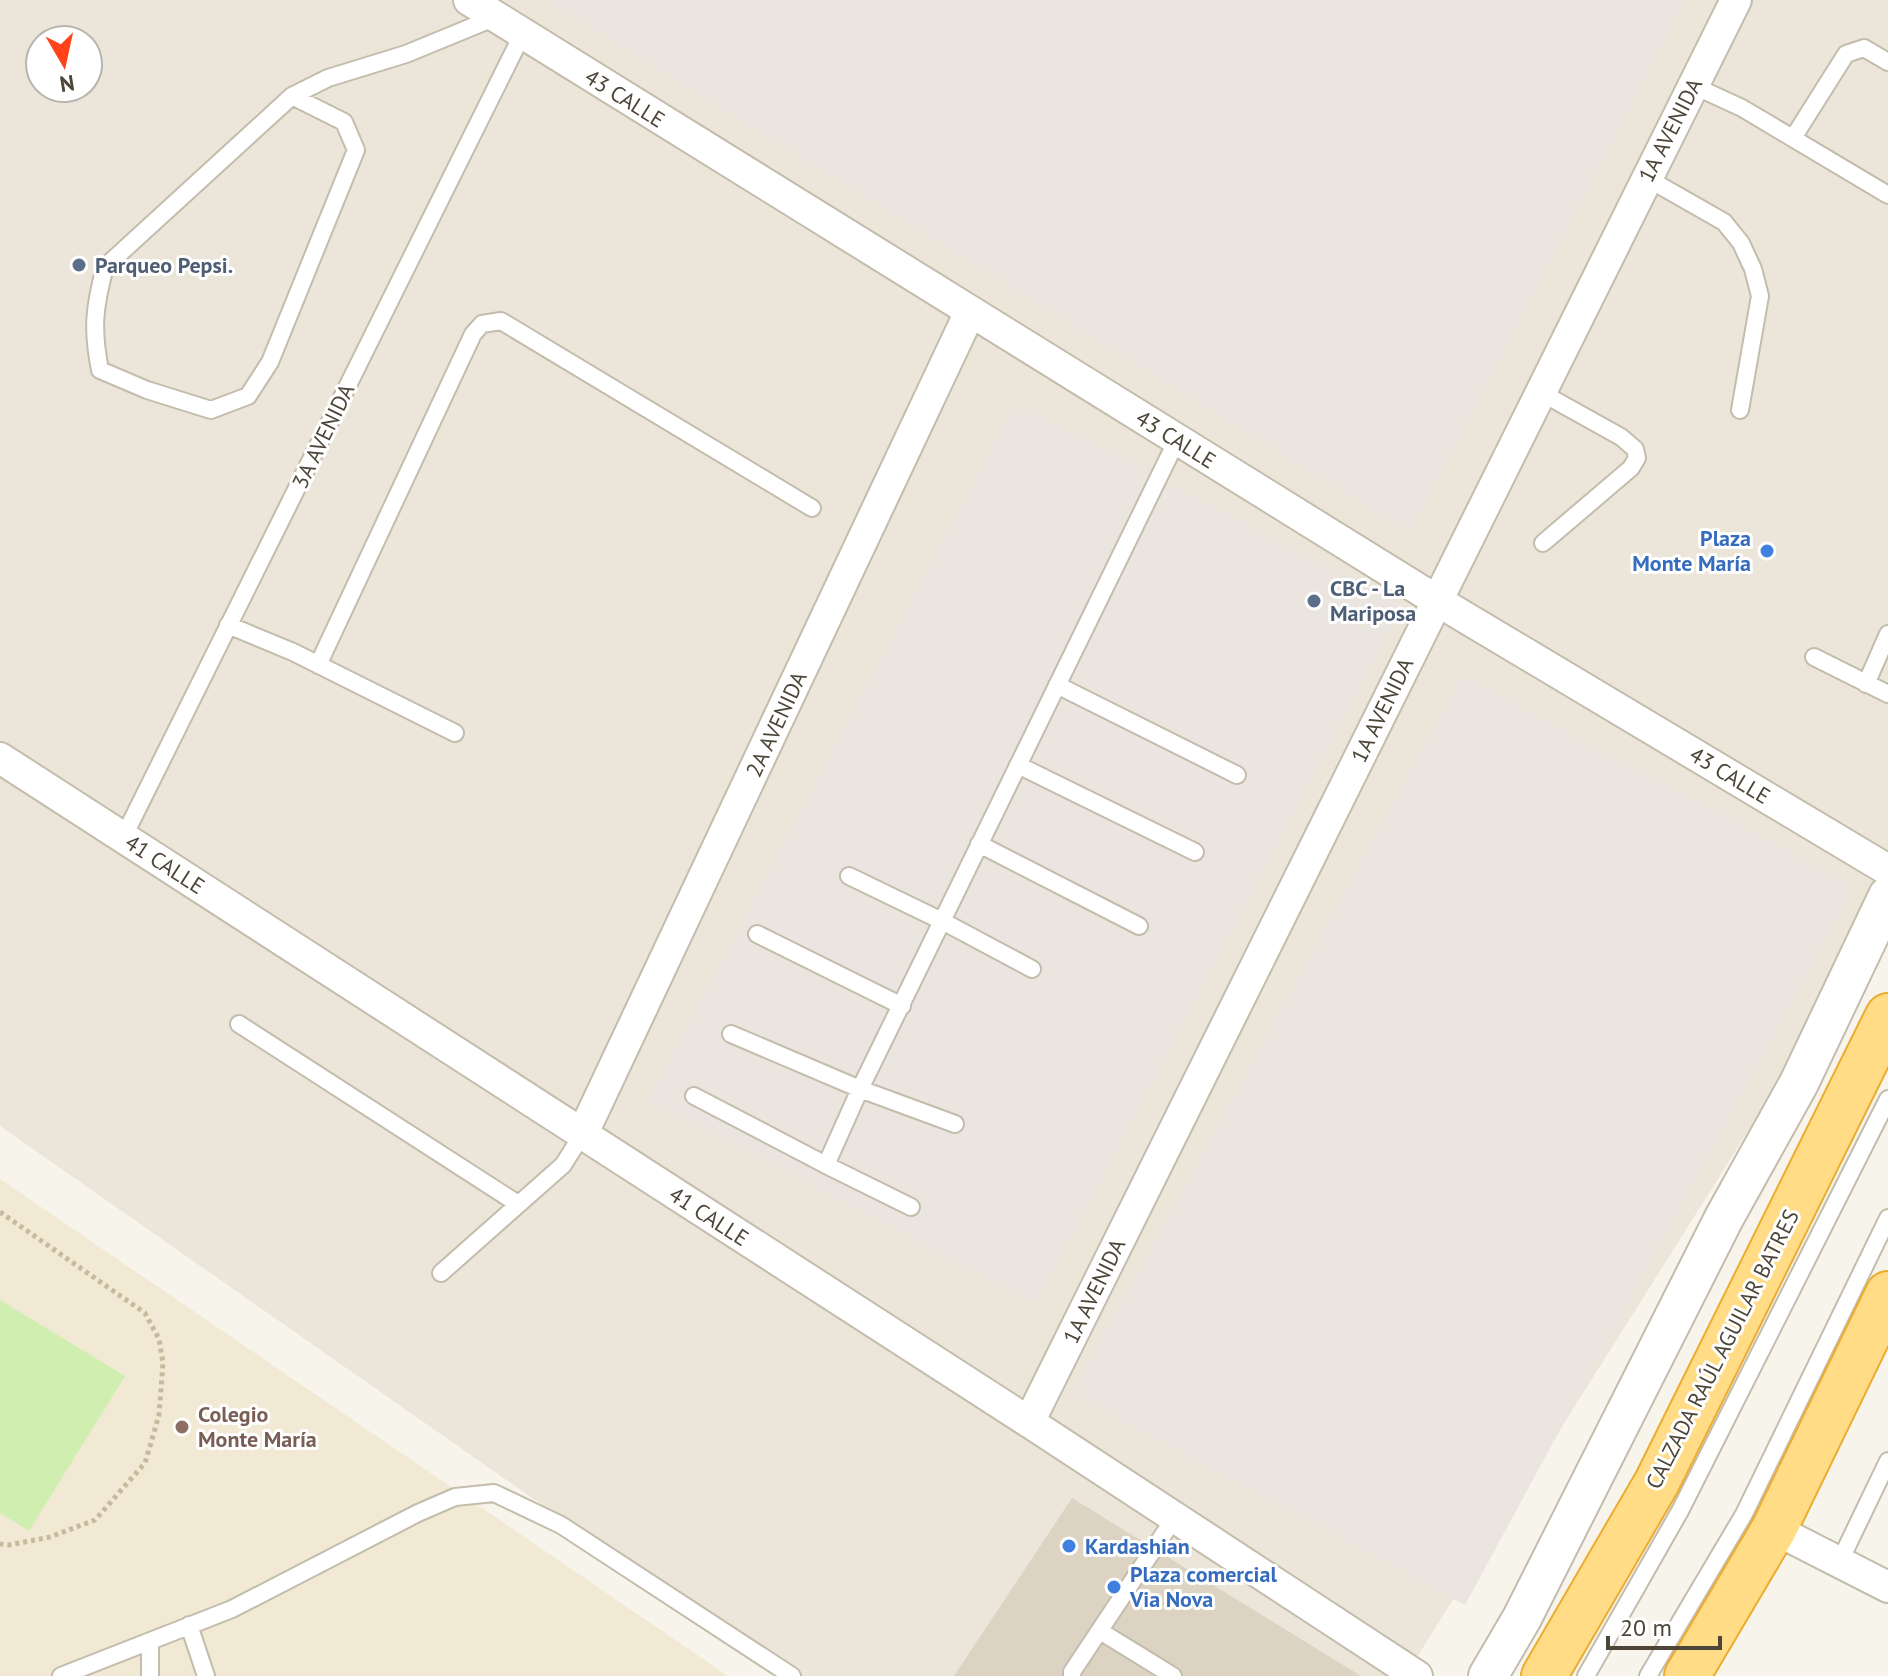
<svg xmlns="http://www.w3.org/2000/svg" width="1888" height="1676" viewBox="0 0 1888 1676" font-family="'PT Sans',sans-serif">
<rect width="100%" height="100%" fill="#f7f4eb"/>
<path fill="#ebe6d9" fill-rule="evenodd" d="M0,0H1888V879L1857,958L1405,1676H787L0,1126ZM40,40H88V88H40Z"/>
<path fill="#eae5df" d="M545,0H1686L1410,534Z
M1015,403L1404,605L1037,1303L647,1101Z
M1462,675L1855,886L1465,1605L1071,1394Z"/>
<path fill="#f1e9d4" d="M0,1179L728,1676H0Z"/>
<path fill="#d1eeb1" d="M0,1300L125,1376L29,1531L0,1513Z"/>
<path fill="#ddd3c2" d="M1072,1498L1361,1676H954Z"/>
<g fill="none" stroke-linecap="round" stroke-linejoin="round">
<g stroke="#c4bcac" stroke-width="20">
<path id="service" d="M1692,85L1742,108L1888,195
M292,96L344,122L356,150L270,362L248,396L211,410L147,390L100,370C92,329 94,308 105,267L292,96L328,78L406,54L496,17
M1793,138L1846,54L1864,48L1888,62
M1645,177L1724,222L1741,243L1753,269L1760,296L1740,410
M1542,393L1621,437L1635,449L1637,458L1631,468L1543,543
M228,625L293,652L455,733
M1814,657L1888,694
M318,665L473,334L482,324L501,321L812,508
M1866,684L1888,634
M1057,685L1237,775
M1018,765L1195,852
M124,836L522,35
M979,844L1139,926
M849,876L944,922L1032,969
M757,934L902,1006
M239,1024L518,1204
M731,1034L860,1089L955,1124
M694,1096L826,1165
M911,1207L826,1165L860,1089L1177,440
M441,1273L563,1165L582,1135
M1839,1563L1888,1461
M189,1625L206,1676
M1100,1631L1173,1676
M61,1676L232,1609L418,1513L455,1497L494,1493L561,1525L792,1676
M150,1676V1641
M1072,1676V1672L1175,1517
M1586,1676L1680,1511L1888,1099
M1648,1676L1744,1514L1888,1218"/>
</g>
<g stroke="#c4bcac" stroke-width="34">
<path id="minor" d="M469,0L1436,600L1888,870
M0,758L1029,1422L1417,1676
M582,1135L970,312
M1029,1422L1736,0
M1774,1529L1888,1587"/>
</g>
<g stroke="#c4bcac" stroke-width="42">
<path id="tertiary" d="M1488,1676L1522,1618L1724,1218L1799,1083L1888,896"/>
</g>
<g stroke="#ecac30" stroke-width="48">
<path id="trunk" d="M1544,1676L1657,1482L1888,1016
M1687,1676L1774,1529L1888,1294"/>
</g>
<path stroke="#c7b99c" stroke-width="5" stroke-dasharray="4 4" stroke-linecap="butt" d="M0,1212L145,1313L159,1339L163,1363L159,1415L145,1463L95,1520L50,1537L9,1545L0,1544"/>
<use href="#service" stroke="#fff" stroke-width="16"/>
<use href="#minor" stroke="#fff" stroke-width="30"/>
<use href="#tertiary" stroke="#fff" stroke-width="38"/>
<use href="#trunk" stroke="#ffdc85" stroke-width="44"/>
</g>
<g fill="#5c6f8a" stroke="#fff" stroke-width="3">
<circle cx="79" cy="265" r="8"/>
<circle cx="1314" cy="601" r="8"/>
</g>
<g fill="#3f7fe0" stroke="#fff" stroke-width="3">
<circle cx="1767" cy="551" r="8"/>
<circle cx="1069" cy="1546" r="8"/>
<circle cx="1114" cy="1587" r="8"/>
</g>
<circle fill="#8d6e63" stroke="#fff" stroke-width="3" cx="182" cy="1427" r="8"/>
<g text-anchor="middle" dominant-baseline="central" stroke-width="6" stroke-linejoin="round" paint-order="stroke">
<g font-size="22" fill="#4c4538" stroke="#fff">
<text transform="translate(625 98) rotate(32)">43 CALLE</text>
<text transform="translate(1670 130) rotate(-63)">1A AVENIDA</text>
<text transform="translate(323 436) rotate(-64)">3A AVENIDA</text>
<text transform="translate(1176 439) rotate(32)">43 CALLE</text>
<text transform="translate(1382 710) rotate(-64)">1A AVENIDA</text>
<text transform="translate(776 724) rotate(-65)">2A AVENIDA</text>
<text transform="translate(1730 775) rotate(31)">43 CALLE</text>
<text transform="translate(165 864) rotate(33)">41 CALLE</text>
<text transform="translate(709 1216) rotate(33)">41 CALLE</text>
<text transform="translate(1094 1291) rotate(-64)">1A AVENIDA</text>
<text transform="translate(1722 1349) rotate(-63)">CALZADA RAÚL AGUILAR BATRES</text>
</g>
<g font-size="22" font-weight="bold" fill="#4e5e75" stroke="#fff" text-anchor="start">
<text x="95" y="265">Parqueo Pepsi.</text>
<text x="1330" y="588">CBC - La<tspan x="1330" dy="25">Mariposa</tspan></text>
</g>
<g font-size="22" font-weight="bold" fill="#366cbe" stroke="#fff" text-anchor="start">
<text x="1751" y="538" text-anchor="end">Plaza<tspan x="1751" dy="25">Monte María</tspan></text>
<text x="1085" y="1546">Kardashian</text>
<text x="1130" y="1574">Plaza comercial<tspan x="1130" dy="25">Via Nova</tspan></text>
</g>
<g font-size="22" font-weight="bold" fill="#785e54" stroke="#fff" text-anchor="start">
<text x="198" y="1414">Colegio<tspan x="198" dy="25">Monte María</tspan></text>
</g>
</g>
<g transform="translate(64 64) rotate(171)"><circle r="38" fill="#ffffff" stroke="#b7b5af" stroke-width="2"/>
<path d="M0-6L14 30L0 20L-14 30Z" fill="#ff421a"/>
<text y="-12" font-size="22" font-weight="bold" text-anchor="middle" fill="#4c4538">N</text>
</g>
<path d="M1608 1636v12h112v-12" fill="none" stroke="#4c4538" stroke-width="4"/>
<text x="1620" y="1636" font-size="24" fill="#4c4538" stroke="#ffffff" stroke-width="6" paint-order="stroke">20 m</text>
</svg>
